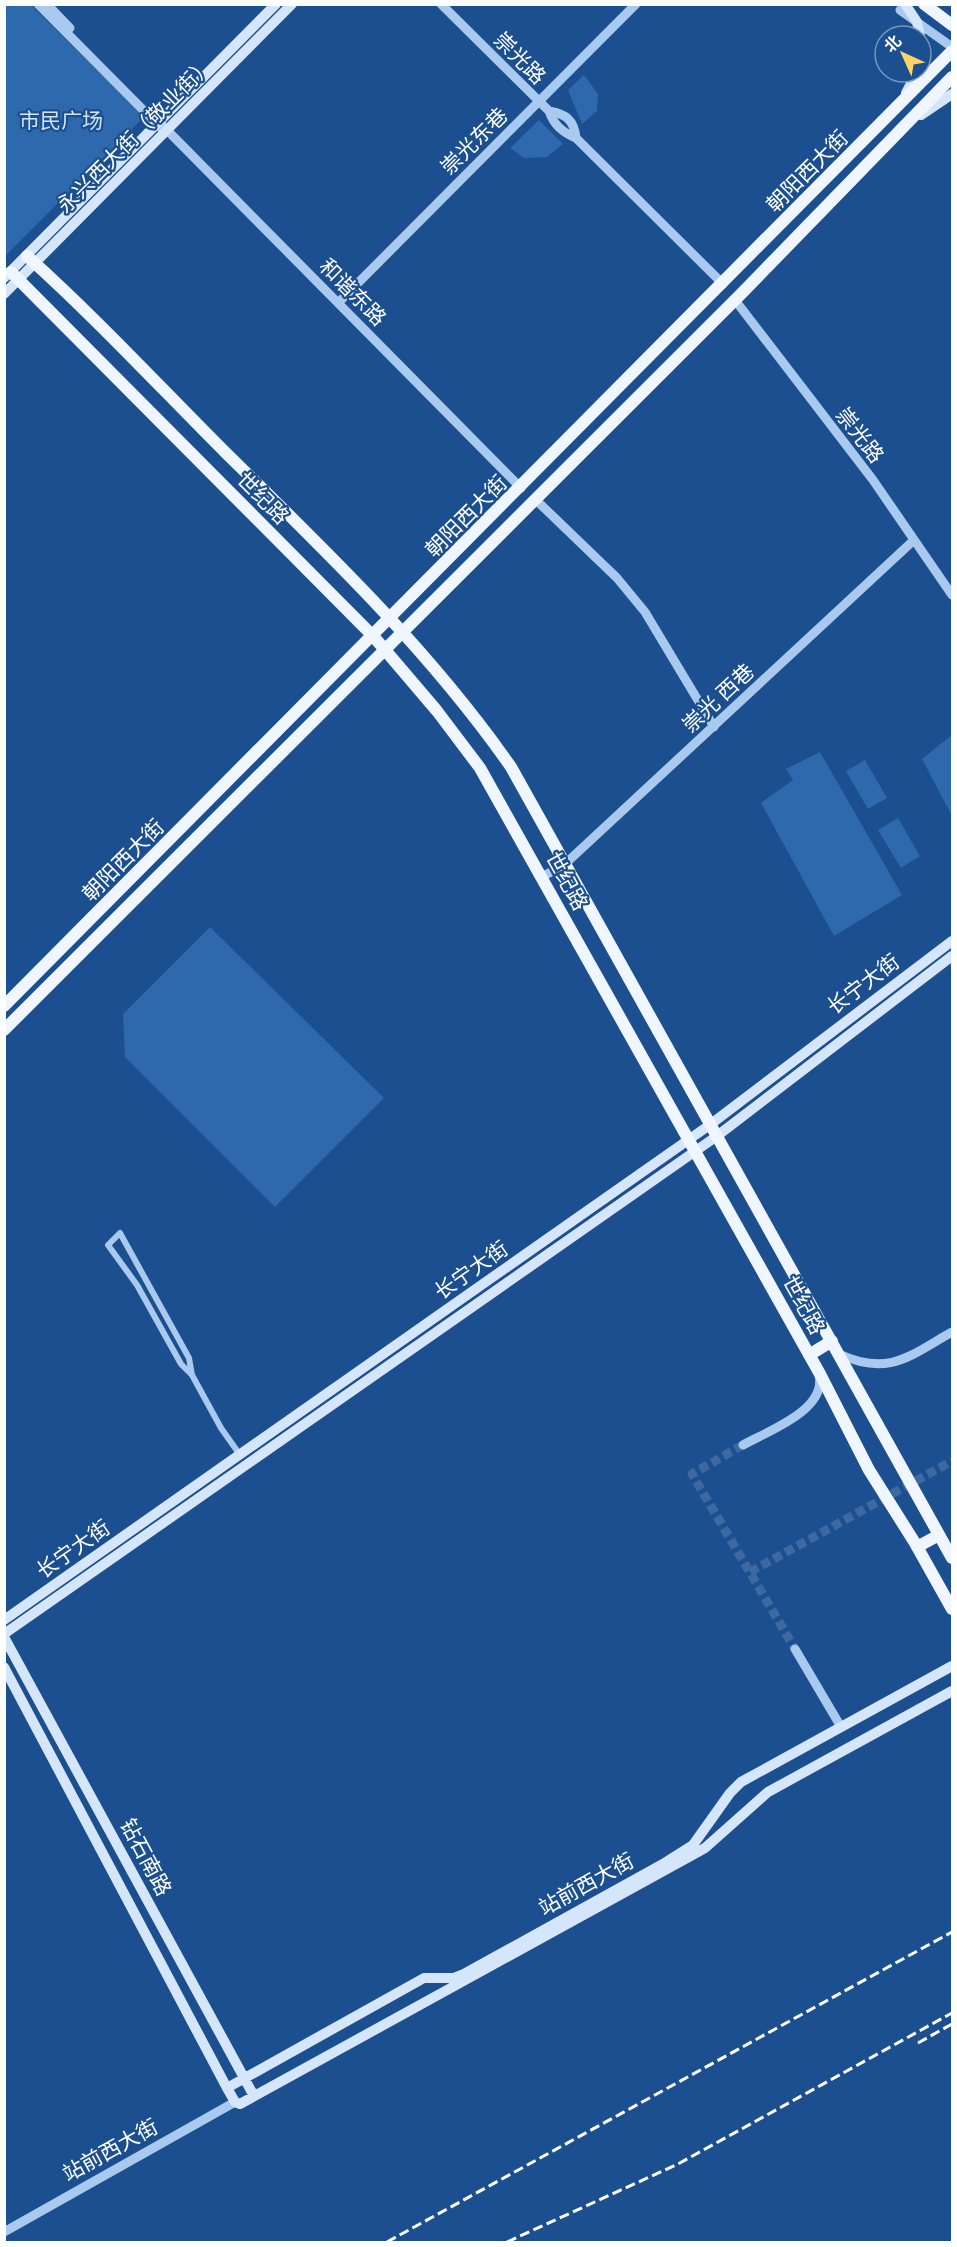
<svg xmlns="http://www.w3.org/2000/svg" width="957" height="2247" viewBox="0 0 957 2247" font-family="Cabin,'Noto Sans SC',sans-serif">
<rect width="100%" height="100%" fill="#1b4f8f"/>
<path fill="#2e69ad" d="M5,5H31L144,117L5,256Z
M584,75L598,94L597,111L582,124L568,90Z
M539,120L563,144L547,157L524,158L510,148Z
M952,735V816L922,759Z
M820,752L902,895L834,936L761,803L793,780L786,769Z
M865,760L887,798L868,809L846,771Z
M898,818L920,856L901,868L878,830Z
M210,927L384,1098L275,1207L125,1057L123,1014Z"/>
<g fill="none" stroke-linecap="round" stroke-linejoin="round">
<path stroke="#3d69a0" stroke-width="9" stroke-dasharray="9 4.5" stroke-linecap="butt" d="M743,1445L692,1474L795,1649
M750,1572L952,1461"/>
<path stroke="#a9c9ee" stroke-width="6" d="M192,1375L189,1358L120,1233L108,1245L137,1285L181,1364L192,1375L221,1428L240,1455"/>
<path stroke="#a9c9ee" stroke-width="9" d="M38,4L161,128
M47,4L70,28
M441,4L549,111C554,125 562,132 576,138L723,284
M900,10L952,47
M549,111C566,114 574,120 576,138
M162,125L521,488
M735,300L873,480L952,595
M338,303L636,4
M536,500L617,578L645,612L714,727
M542,877L565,864L914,540
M839,1354C889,1377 909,1356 952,1332
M743,1445C768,1431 827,1410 819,1375
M795,1649L841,1727
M4,2232L235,2102"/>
<path stroke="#d6e6fa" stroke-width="10" d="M905,4L917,22L920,36
M921,42V59
M906,93L917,72
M921,115L952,94
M4,278L276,4
M4,294L292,4
M4,1620L711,1124L952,941
M4,1634L717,1136L952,956
M4,1637L254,2096
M952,1666L741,1782L730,1793L693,1845L663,1864L464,1974L454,1978H424L227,2088L235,2102L240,2104L705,1848L768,1792L952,1691
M4,1667L227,2088"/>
<path stroke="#f0f6ff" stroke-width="12" d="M924,4L952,25
M27,256C96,318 161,388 227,454C328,553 430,651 511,767L952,1558
M11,272L374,637L437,711L480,768L820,1374L869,1470L915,1543L952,1609
M4,1006L952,51
M4,1030L741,294L952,77
M809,1355L832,1341
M917,1547L939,1535"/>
<path stroke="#fff" stroke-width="3" stroke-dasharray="10 4.5" stroke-linecap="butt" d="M918,2043L952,2024
M387,2242L952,1932
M507,2242L678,2164L952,2013"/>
</g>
<g text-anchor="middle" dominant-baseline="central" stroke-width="4.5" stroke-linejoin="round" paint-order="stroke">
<g font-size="21" fill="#fff" stroke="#1b4f8f">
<text transform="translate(520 58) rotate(45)">崇光路</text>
<text transform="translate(135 135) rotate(-45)">永兴西大街（敬业街）</text>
<text transform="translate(474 141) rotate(-45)">崇光东巷</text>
<text transform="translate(807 171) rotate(-45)">朝阳西大街</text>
<text transform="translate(353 292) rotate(45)">和谐东路</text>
<text transform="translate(860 435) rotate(52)">崇光路</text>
<text transform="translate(263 498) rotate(45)">世纪路</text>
<text transform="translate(466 516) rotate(-45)">朝阳西大街</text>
<text transform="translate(718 698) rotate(-43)">崇光 西巷</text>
<text transform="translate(123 860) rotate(-45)">朝阳西大街</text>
<text transform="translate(567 881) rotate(61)">世纪路</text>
<text transform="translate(863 984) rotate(-37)">长宁大街</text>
<text transform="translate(471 1270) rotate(-35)">长宁大街</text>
<text transform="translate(804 1305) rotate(61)">世纪路</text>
<text transform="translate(73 1549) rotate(-35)">长宁大街</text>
<text transform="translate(146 1857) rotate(62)">钻石南路</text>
<text transform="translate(586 1884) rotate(-29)">站前西大街</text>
<text transform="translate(110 2150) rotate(-29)">站前西大街</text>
</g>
<g font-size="21" fill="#cfe3fa" stroke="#1b4f8f">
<text x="61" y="120">市民广场</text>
</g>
</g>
<rect width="957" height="2247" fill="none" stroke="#ffffff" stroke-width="12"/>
<g transform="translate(903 54) rotate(315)"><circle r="28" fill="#1b4f8f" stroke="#7695bc" stroke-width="1.5"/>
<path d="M0-4.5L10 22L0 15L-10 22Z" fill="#ffd166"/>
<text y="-9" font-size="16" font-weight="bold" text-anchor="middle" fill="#ffffff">北</text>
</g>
</svg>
